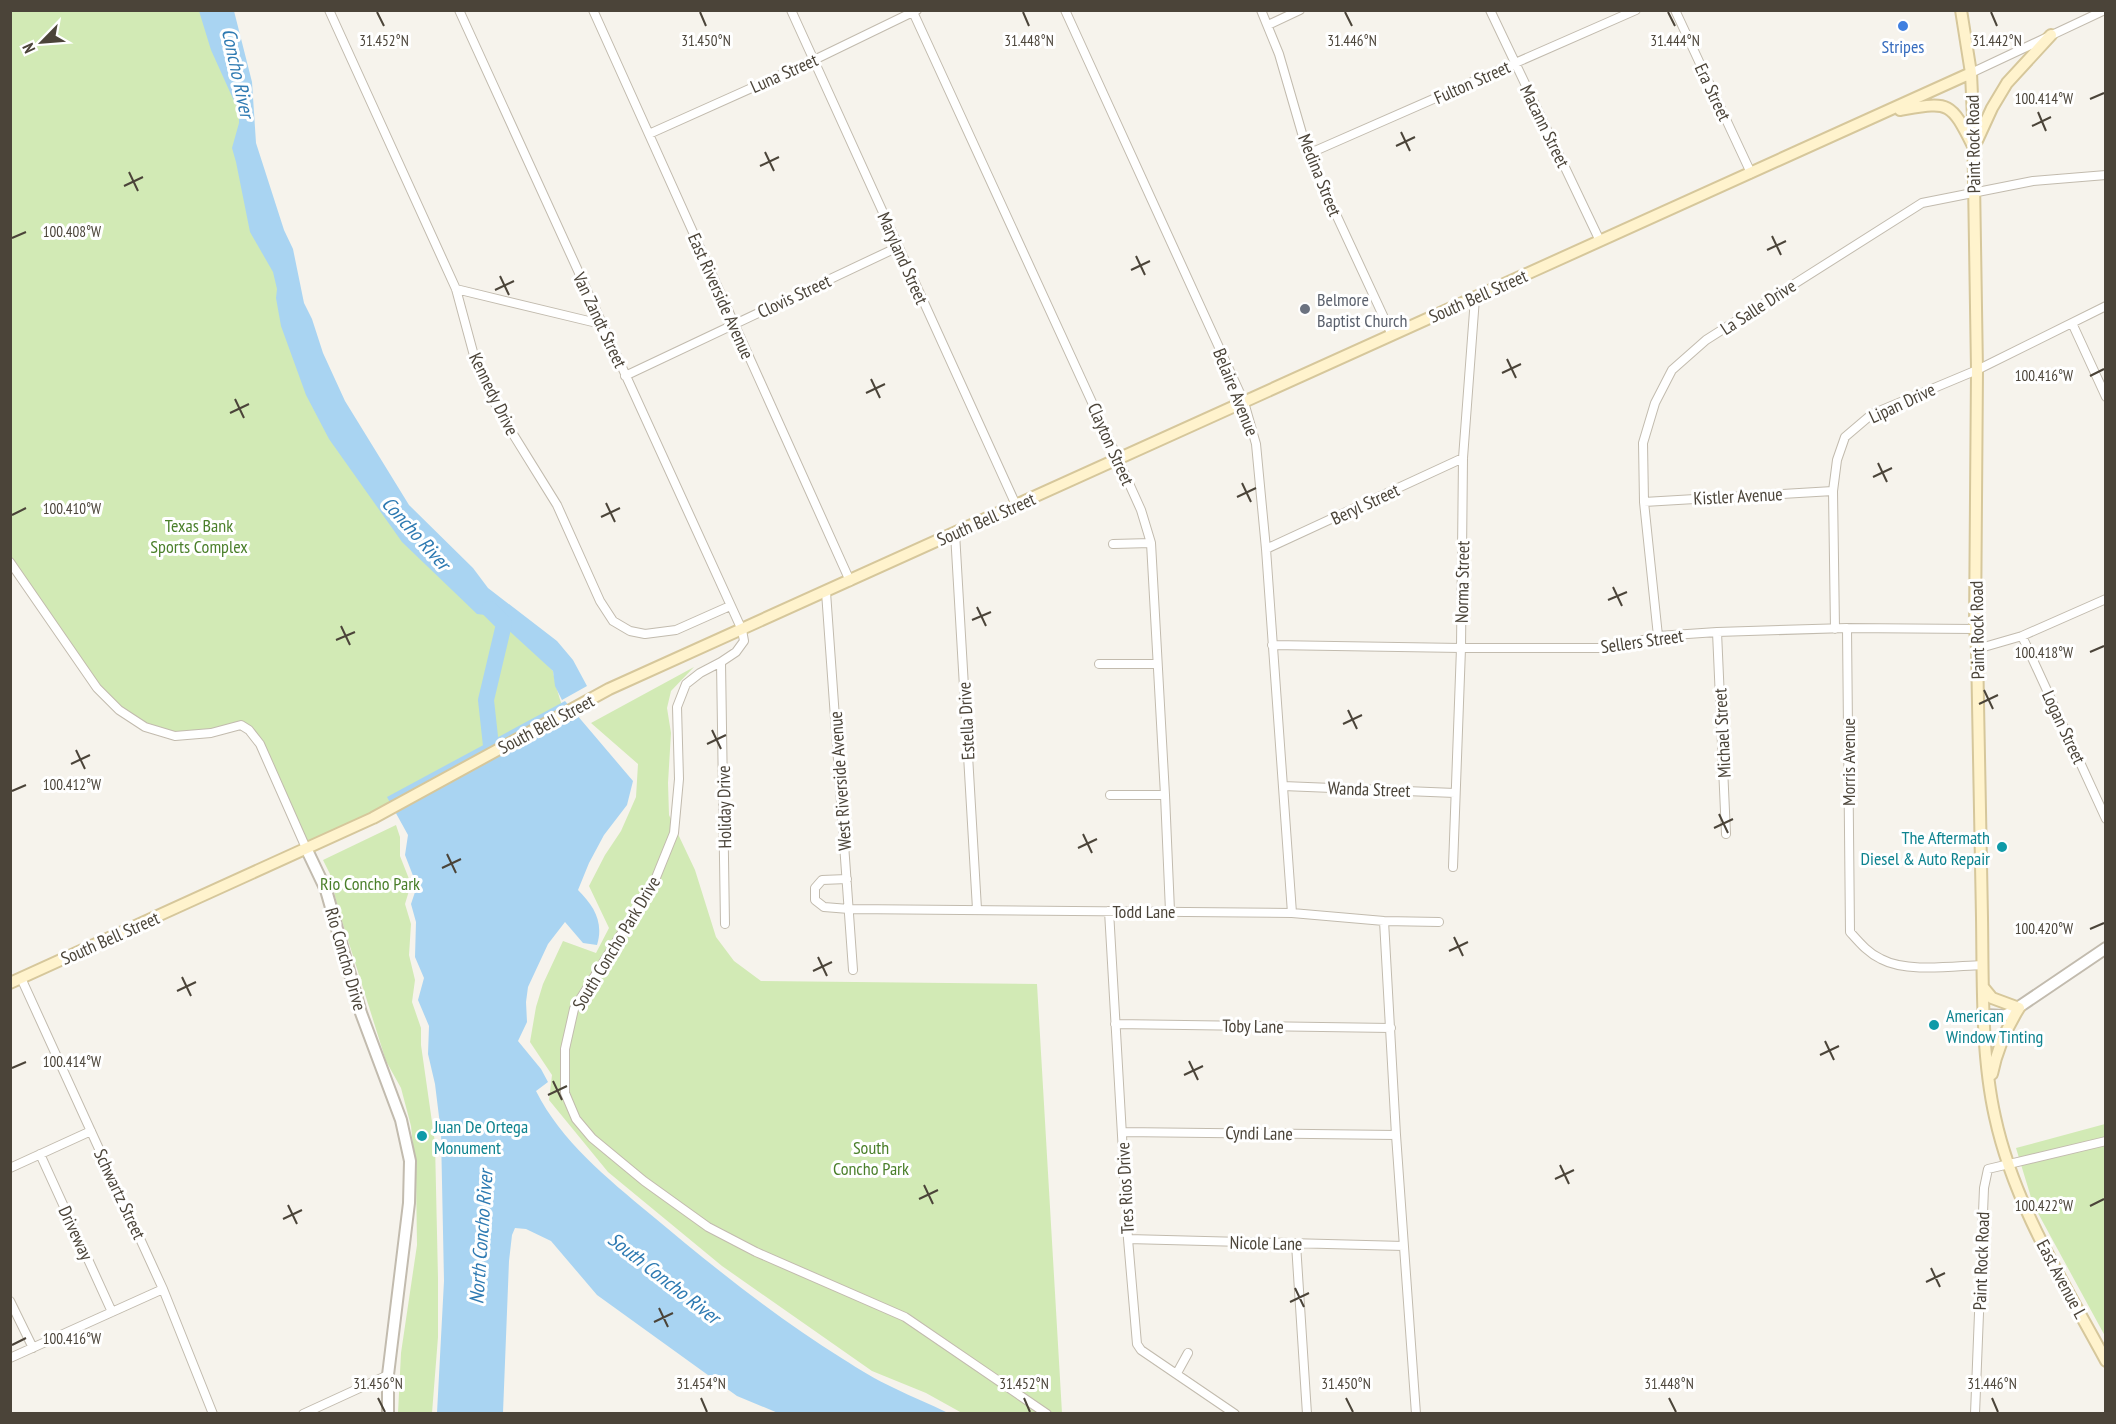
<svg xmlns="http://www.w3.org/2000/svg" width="2116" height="1424" viewBox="0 0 2116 1424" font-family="'PT Sans Narrow',sans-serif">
<rect width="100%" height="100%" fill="#f6f3ec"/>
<path fill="#d2eab5" d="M10,11H224L313,396L553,671C556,690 563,707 568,725L408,809L373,818L306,848L260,744L241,725L175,736L145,727L97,688L11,562Z
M694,667L671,691L667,708L671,733L668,783L669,815L695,870L716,937L734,961L761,981L1037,984L1062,1413H962L926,1393L872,1371L722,1266L608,1172L549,1100L552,1075L530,1042L536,1007L543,984L563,941L596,953L609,928L589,886L605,855L621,831L636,797L638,764L591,723Z
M396,825L400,837V856L411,884L405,904L411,924L409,955L415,980L412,1002L421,1028V1045L435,1143L438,1278V1337L432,1413H398L401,1353L417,1245L416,1177L411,1126L401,1088L386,1061L337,905L330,874L323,860Z
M2105,1124V1336L2033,1204L2016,1148Z"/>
<path fill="#a9d4f2" d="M199,11H234L252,82L256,143L284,230L293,249L304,303L312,319L323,353L345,401L409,505L473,568L488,588L557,641L573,660L587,686L562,700L555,686L553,671L493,616L477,614L402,542L329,439L306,395L281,326L276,298L277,289L273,272L250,232L236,162L232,148L239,123V112L211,50Z
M565,701L633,781L627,805L604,835L589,863L578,890C594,906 604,922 597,945L583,943L565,922L548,944L528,987L526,1002L527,1022L518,1041L541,1069L548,1082L536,1091C561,1141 607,1178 650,1214C711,1265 774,1316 843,1359C859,1369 876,1380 894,1388C912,1397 930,1404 948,1413H778L737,1396L597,1295L551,1241L526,1229L515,1228L512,1235L509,1261L503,1413H437L444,1281L441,1133L435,1084L428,1054L429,1026L418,1000L424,978L415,957L416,922L411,904L417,886L405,855L408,835L387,797Z"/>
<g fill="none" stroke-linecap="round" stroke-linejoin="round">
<path stroke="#a9d4f2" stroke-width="16" d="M489,609L504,624L486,700L493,764"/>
<g stroke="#c2bbae" stroke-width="10">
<path id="minor" d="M329,10L456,289L476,363L498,410L557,505L600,601L613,621L630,631L645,634L676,630L730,606
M459,10L742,630L744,641L736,652L721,662L725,924
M593,10L850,581
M791,10L1016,505
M1065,10L1244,402L1256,444L1266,549L1292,913
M1261,10L1279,54L1308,154L1392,335
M1490,10L1600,241
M1675,10L1751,173
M913,12L1118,459L1141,510L1151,543L1165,795L1170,911
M1268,25L1300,10
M1971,73L2105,10
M649,134L814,60L917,10
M1308,154L1636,10
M456,289L601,324
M2072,323L2106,397
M625,376L898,247
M1644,502L1833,491
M955,533L977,909
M1113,544L1151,543
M1266,549L1463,458
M10,562L97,688L119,710L145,727L175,736L211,733L241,725L249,730L260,744L306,848
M826,592L853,970
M1847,628L1850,932C1859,942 1868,953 1881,959C1907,973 1953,966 1982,965
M1835,629L1833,491L1837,460L1845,437L1872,414L1977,370L2106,306
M1717,632L1726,834
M1658,636L1644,502L1643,443L1655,403L1672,370L1706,340L1922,203L2033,181L2106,175
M2022,636L2106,819
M1272,645L1461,648H1613L1658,636L1717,632L1847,628L1975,629
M1977,649L2022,636L2106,599
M721,662L700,673L686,684L677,707L679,779L674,833L655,880L574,1009L565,1049V1093L576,1119L592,1138L644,1181L708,1227L756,1252L905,1317L1047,1414
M1099,664H1157
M1283,786L1455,793
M1110,795H1165
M1453,867L1461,648L1463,458L1475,298
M847,879L822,880L815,888V900L824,907L849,909L1292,913L1384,921L1439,922
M1109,911L1128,1239L1137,1344L1141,1350L1235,1414
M1384,921L1396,1135L1416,1414
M21,978L163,1289L213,1414
M1115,1024L1391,1028
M1122,1132L1396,1135
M40,1154L112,1312
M10,1168L91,1131
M1128,1239L1404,1246
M1296,1244L1307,1414
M10,1301L33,1348
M10,1358L163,1289
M1177,1373L1188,1353
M303,1414L388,1375
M1975,1414L1984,1188L1988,1169L2106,1141"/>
</g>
<g stroke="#c2bbae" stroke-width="14">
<path id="tertiary" d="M306,848L326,890L361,1013L401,1120L410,1161L409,1203L388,1375V1414
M1985,1015L2003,1016L2010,1013L2106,948"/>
</g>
<g stroke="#d6c79b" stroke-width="14">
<path id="secondary" d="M1961,10L1971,73L1973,118L1977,370L1975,629L1977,649C1979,739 1980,828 1982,918C1983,981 1981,1055 1995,1117C2014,1205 2064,1283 2106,1361
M1900,110C1949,102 1950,100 1973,146
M1975,145L1992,108L2007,83L2051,35
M10,983L373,818L609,689L1971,73
M1983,987L1992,998L2019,1008C2006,1029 1997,1049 1992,1074"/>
</g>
<use href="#minor" stroke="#fff" stroke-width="8"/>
<use href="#tertiary" stroke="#fff" stroke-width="10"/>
<use href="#secondary" stroke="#fff3cd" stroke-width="10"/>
</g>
<path fill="none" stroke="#4b4439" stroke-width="2" d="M377,12L384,26M700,12L706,26M1023,12L1029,26M1345,12L1352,26M1668,12L1675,26M1991,12L1997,26M2090,99L2104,93M2038,112L2046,131M2032,126L2051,117M1401,132L1410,151M1396,146L1415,137M765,152L774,171M760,166L779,157M129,172L138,191M124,186L143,177M1772,236L1781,255M12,238L26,232M1767,250L1786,241M1136,256L1145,275M1131,270L1150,261M500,276L509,295M495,290L514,281M1507,359L1516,378M1502,373L1521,364M2090,376L2104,369M871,379L880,398M866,393L885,384M235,399L244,418M230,413L249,404M1878,463L1887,482M1873,477L1892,468M1242,483L1251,502M1237,497L1256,488M606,503L615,522M12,515L26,508M601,517L620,508M1613,587L1622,606M1608,600L1627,592M977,607L986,626M972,620L991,612M341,626L350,645M336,640L355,632M2090,652L2104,646M1984,690L1993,709M1979,704L1998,695M1348,710L1357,729M1343,724L1362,715M712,730L721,749M707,744L726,735M76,750L85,769M71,764L90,755M12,791L26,785M1719,814L1728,833M1714,828L1733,819M1083,834L1092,853M1078,848L1097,839M447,854L456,873M442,868L461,859M2090,929L2104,923M1454,937L1463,956M1449,951L1468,942M818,957L827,976M813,971L832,962M182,977L191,996M177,991L196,982M1825,1041L1834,1060M1820,1055L1839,1046M1189,1061L1198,1080M12,1068L26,1062M1184,1075L1203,1066M553,1081L562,1100M548,1095L567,1086M1560,1165L1569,1184M1555,1179L1574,1170M924,1185L933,1204M919,1199L938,1190M288,1205L297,1224M2090,1206L2104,1199M283,1219L302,1210M1931,1268L1940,1287M1926,1282L1945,1273M1295,1288L1304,1307M1290,1302L1309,1293M659,1308L668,1327M654,1322L673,1313M12,1345L26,1338M378,1398L385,1412M701,1398L707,1412M1024,1398L1030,1412M1346,1398L1353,1412M1669,1398L1676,1412M1992,1398L1998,1412"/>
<circle fill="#3f7fe0" stroke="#fff" stroke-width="2" cx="1903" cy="26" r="6"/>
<circle fill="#6b7280" stroke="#fff" stroke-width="2" cx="1305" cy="309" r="6"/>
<g fill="#0f9aa8" stroke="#fff" stroke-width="2">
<circle cx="2002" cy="847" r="6"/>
<circle cx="1934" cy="1025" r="6"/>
<circle cx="422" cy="1136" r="6"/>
</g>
<g text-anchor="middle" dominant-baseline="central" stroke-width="6" stroke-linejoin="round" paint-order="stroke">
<g font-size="18" fill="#366cbe" stroke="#fff">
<text x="1903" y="46">Stripes</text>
</g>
<g font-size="18" fill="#4b4439" stroke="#fff">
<text transform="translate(784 73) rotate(-24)">Luna Street</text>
<text transform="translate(1472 82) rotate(-24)">Fulton Street</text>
<text transform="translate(1713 92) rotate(65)">Era Street</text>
<text transform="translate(1545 126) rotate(64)">Macann Street</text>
<text transform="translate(1973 144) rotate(-91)">Paint Rock Road</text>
<text transform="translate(1320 175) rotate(68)">Medina Street</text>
<text transform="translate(903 258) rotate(66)">Maryland Street</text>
<text transform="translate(721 296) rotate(66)">East Riverside Avenue</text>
<text transform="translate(794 296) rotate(-25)">Clovis Street</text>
<text transform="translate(1478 296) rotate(-24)">South Bell Street</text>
<text transform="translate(1758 307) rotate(-33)">La Salle Drive</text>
<text transform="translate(600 320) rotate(65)">Van Zandt Street</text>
<text transform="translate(1236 392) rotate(68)">Belaire Avenue</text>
<text transform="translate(494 394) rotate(64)">Kennedy Drive</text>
<text transform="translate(1902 403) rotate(-25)">Lipan Drive</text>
<text transform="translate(1111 444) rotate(66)">Clayton Street</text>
<text transform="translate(1738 496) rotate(-3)">Kistler Avenue</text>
<text transform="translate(1365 504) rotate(-25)">Beryl Street</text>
<text transform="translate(986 519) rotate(-24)">South Bell Street</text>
<text transform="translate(1462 582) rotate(-89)">Norma Street</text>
<text transform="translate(1977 630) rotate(-91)">Paint Rock Road</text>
<text transform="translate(1642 641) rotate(-8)">Sellers Street</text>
<text transform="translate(966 721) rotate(-93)">Estella Drive</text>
<text transform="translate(546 724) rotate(-28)">South Bell Street</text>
<text transform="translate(2064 727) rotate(65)">Logan Street</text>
<text transform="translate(1722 733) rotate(-93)">Michael Street</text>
<text transform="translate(1848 762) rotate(-90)">Morris Avenue</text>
<text transform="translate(840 781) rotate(-94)">West Riverside Avenue</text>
<text transform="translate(1369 789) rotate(2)">Wanda Street</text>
<text transform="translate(724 807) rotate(-91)">Holiday Drive</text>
<text x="1144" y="911">Todd Lane</text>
<text transform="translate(110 938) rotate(-24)">South Bell Street</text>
<text transform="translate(616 943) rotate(-59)">South Concho Park Drive</text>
<text transform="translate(346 959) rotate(74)">Rio Concho Drive</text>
<text transform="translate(1253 1026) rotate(1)">Toby Lane</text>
<text transform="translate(1259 1133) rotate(1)">Cyndi Lane</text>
<text transform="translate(1125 1188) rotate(-93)">Tres Rios Drive</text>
<text transform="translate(120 1194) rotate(65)">Schwartz Street</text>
<text transform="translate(76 1233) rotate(65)">Driveway</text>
<text transform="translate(1266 1243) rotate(1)">Nicole Lane</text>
<text transform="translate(1981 1261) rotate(-88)">Paint Rock Road</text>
<text transform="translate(2062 1279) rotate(62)">East Avenue L</text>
</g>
<g font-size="18" fill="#5b616d" stroke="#fff" text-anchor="start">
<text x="1317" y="299">Belmore<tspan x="1317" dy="21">Baptist Church</tspan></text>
</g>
<g font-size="18" fill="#4a7f2a" stroke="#fff">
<text x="199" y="525">Texas Bank<tspan x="199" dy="21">Sports Complex</tspan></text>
<text x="370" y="883">Rio Concho Park</text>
<text x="871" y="1147">South<tspan x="871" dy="21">Concho Park</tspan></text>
</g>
<g font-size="18" fill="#0d838f" stroke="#fff" text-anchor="start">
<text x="1990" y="837" text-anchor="end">The Aftermath<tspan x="1990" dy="21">Diesel &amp; Auto Repair</tspan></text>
<text x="1946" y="1015">American<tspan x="1946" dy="21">Window Tinting</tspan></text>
<text x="434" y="1126">Juan De Ortega<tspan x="434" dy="21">Monument</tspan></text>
</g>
<g font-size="20" font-style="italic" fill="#2e7ab2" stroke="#fff">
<text transform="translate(238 73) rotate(78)">Concho River</text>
<text transform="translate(416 533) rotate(48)">Concho River</text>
<text transform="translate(481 1237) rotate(-86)">North Concho River</text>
<text transform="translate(664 1278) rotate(38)">South Concho River</text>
</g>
</g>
<g font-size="15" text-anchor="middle" fill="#4b4439" stroke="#fff" stroke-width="6" stroke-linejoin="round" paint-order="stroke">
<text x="1997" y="46">31.442°N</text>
<text x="384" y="46">31.452°N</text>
<text x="706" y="46">31.450°N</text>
<text x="1029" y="46">31.448°N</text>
<text x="1352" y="46">31.446°N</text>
<text x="1675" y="46">31.444°N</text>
<text x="2044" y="104">100.414°W</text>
<text x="72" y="237">100.408°W</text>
<text x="2044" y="381">100.416°W</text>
<text x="72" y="514">100.410°W</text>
<text x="2044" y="658">100.418°W</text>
<text x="72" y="790">100.412°W</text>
<text x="2044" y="934">100.420°W</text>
<text x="72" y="1067">100.414°W</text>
<text x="2044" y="1211">100.422°W</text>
<text x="72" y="1344">100.416°W</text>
<text x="378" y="1389">31.456°N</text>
<text x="701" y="1389">31.454°N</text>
<text x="1024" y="1389">31.452°N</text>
<text x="1346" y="1389">31.450°N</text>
<text x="1669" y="1389">31.448°N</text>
<text x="1992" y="1389">31.446°N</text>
</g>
<rect width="2116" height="1424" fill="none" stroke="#4b4439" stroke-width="24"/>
<g transform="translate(42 42) rotate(245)" stroke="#ffffff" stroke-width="4.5" paint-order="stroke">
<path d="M0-4.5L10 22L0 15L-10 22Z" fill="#4b4439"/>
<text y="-9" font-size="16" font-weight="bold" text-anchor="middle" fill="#4b4439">N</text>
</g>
</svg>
